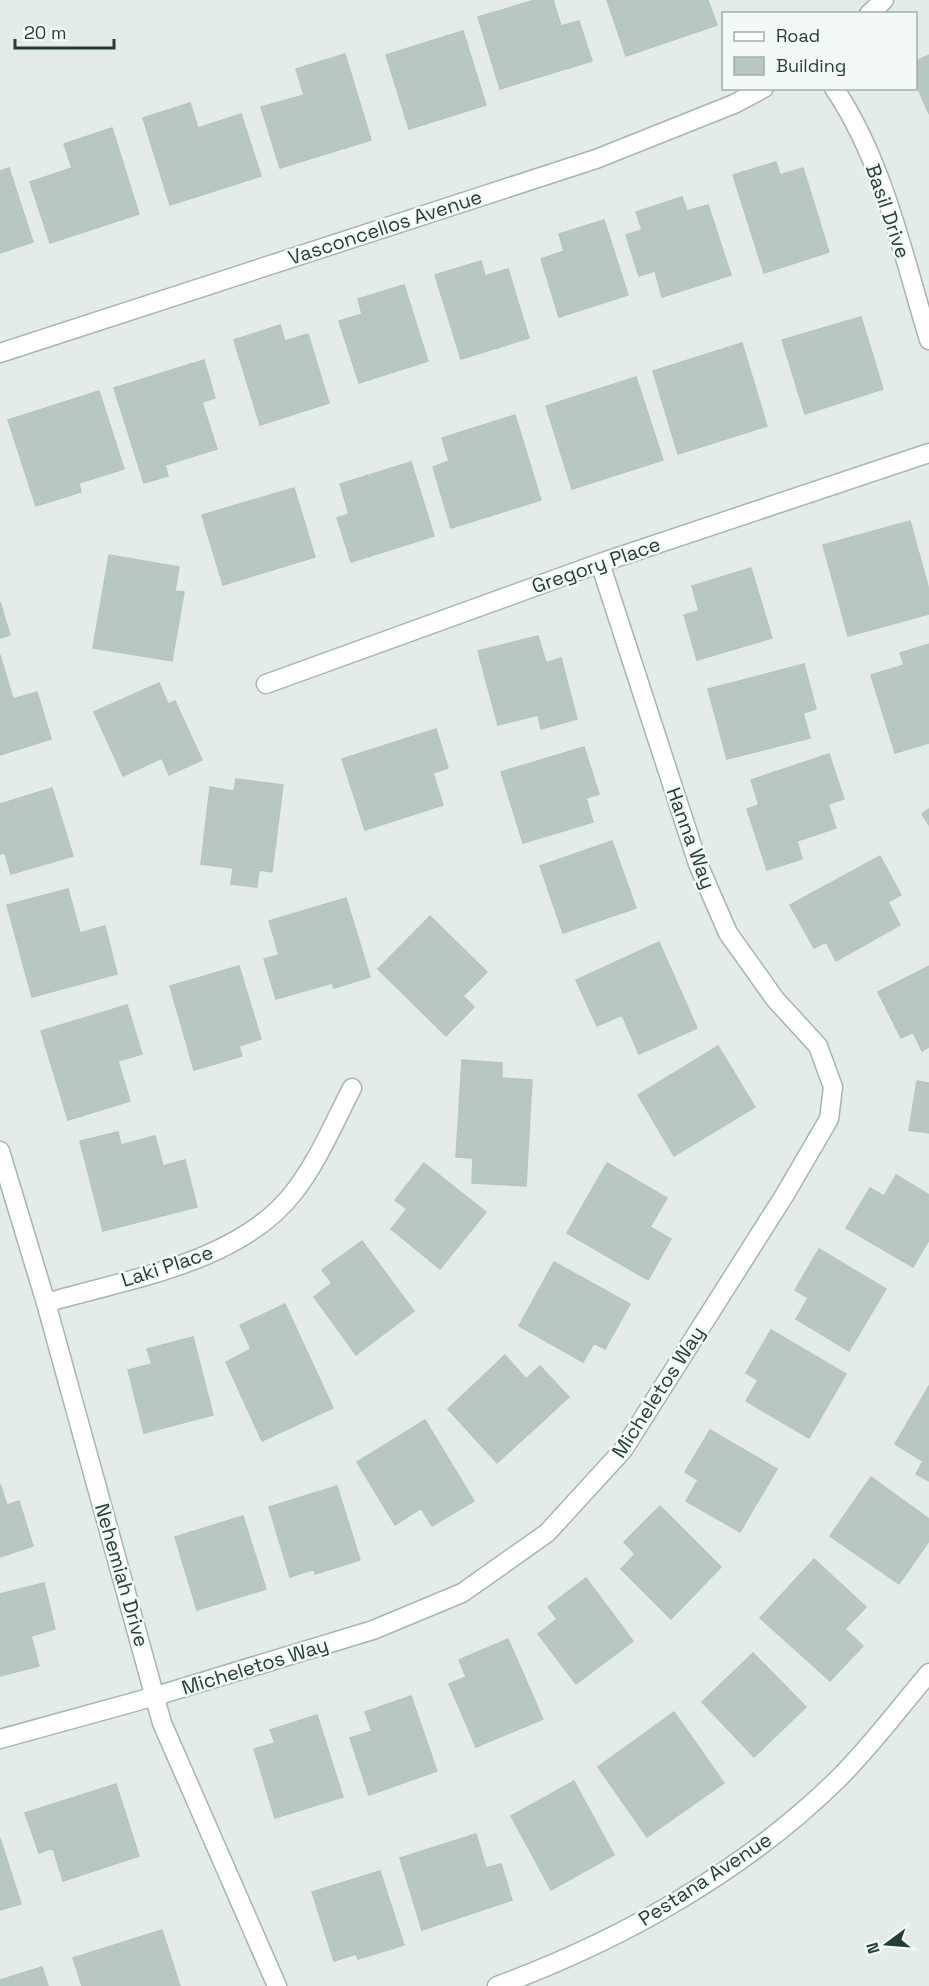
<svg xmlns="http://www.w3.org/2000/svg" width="929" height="1986" viewBox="0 0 929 1986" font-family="'Space Grotesk',sans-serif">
<rect width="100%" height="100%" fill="#e3ece9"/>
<path fill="#b8c7c2" stroke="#b5c6c1" stroke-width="1.5" d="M535,0H553L561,26L579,21L592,61L500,89L478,17Z
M607,0H708L717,25L626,56Z
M463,31L486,105L409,129L386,55Z
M345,54L371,140L280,168L261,107L304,95L296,69Z
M929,55V114L916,84V61Z
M190,103L198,128L241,114L261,176L170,205L143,118Z
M112,128L139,214L50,243L30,182L72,168L64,144Z
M776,162L780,175L803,168L829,252L764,273L733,175Z
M9,168L33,242L0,253V171Z
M682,197L687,211L708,205L731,275L662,297L655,271L639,276L626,235L642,230L636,212Z
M604,220L628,295L559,317L541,259L564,251L559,234Z
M481,261L485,276L508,269L529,338L461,359L435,275Z
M404,285L428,361L359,383L339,321L362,314L358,299Z
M861,317L883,389L805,414L782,340Z
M280,325L285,341L308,334L329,403L260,425L234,340Z
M742,343L767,426L678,454L653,371Z
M204,360L215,398L202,402L217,449L165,465L168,476L144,483L114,388Z
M636,377L663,460L572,489L546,406Z
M99,391L124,469L79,483L81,492L36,506L8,420Z
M515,415L541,500L451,528L433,467L449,461L442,438Z
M411,462L434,536L351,562L337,518L349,514L340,484Z
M294,488L315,557L223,585L202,515Z
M910,521L929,590V614L848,636L823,545Z
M109,555L179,567L175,591L184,592L172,661L93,648Z
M751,568L772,638L697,660L684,615L699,611L692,586Z
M0,602L10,635L0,638Z
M538,636L546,663L561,658L577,719L541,729L538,715L498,725L478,651Z
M929,644V743L895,753L871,675L904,665L900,653Z
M0,655L13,699L37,692L51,739L0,755Z
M804,664L816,709L803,713L810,738L727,759L708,689Z
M159,683L168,704L175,701L202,760L169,775L162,758L123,776L94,712Z
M436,729L448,768L433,773L443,805L365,830L342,759Z
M584,747L599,794L586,798L593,822L523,843L501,772Z
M829,754L844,799L828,804L836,828L797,841L802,859L767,870L747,809L759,805L751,780Z
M236,779L283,785L272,872L259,870L257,887L231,884L233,868L201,864L210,787L234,791Z
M52,788L73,856L11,874L5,853L0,854V804Z
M929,809V825L922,814Z
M612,841L636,908L563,933L540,866Z
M880,856L901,895L888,902L900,925L836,961L826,942L814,948L790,905Z
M68,889L80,933L105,926L117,974L32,997L7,905Z
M346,898L370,977L334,988L332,983L276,999L264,959L279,955L269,921Z
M430,916L487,972L463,996L474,1007L446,1036L378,969Z
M659,942L697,1028L639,1054L622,1015L597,1026L576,980Z
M239,966L261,1039L239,1046L242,1056L194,1070L170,986Z
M929,966V1047L922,1051L913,1032L901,1038L878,992Z
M127,1005L142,1054L118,1061L130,1101L68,1120L41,1031Z
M718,1046L755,1107L674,1156L638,1095Z
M462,1060L502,1063V1078L532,1080L526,1186L472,1183L473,1158L456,1157Z
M917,1081L929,1083V1133L909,1130Z
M118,1132L121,1145L155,1136L163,1166L185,1160L197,1207L103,1231L80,1141Z
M424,1163L486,1212L440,1269L391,1229L407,1209L395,1200Z
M607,1163L667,1198L650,1227L671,1239L648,1280L567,1233Z
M896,1175L929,1195V1240L913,1267L846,1228L870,1188L884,1196Z
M362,1241L414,1311L356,1355L314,1297L332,1283L322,1270Z
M819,1249L886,1289L849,1351L796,1319L808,1298L795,1290Z
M554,1262L630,1304L605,1349L594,1343L583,1362L519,1326Z
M285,1304L333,1408L262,1441L226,1362L251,1349L240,1325Z
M771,1330L846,1374L809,1438L746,1401L758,1380L746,1373Z
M193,1337L213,1415L144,1433L128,1370L152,1364L147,1349Z
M505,1355L526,1379L540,1366L569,1397L497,1463L448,1409Z
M929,1386V1481L916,1474L923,1461L895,1444Z
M425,1420L474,1501L432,1526L421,1508L395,1525L357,1462Z
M710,1430L777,1469L740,1532L686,1501L698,1480L685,1472Z
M871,1477L929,1519V1541L899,1584L830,1536Z
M0,1484L7,1505L19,1501L33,1546L0,1557Z
M337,1486L360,1560L315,1574L314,1569L290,1577L269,1507Z
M660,1506L721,1567L671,1619L621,1569L635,1554L624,1542Z
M243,1516L266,1589L197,1610L175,1537Z
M814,1559L866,1607L845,1629L863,1646L830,1681L760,1618Z
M586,1578L633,1641L576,1684L538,1634L557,1619L548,1607Z
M44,1583L55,1629L31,1636L39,1666L0,1676V1594Z
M508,1639L543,1719L476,1747L449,1684L466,1677L459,1660Z
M753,1653L806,1707L754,1757L702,1702Z
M411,1696L437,1771L369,1795L350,1738L372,1731L365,1712Z
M674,1712L724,1783L647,1837L598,1767Z
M317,1715L343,1797L275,1818L254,1749L275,1743L270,1730Z
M574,1781L614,1855L551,1890L511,1816Z
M116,1784L139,1856L63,1881L53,1848L39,1853L25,1813Z
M476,1834L486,1868L501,1864L512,1900L422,1930L400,1858Z
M0,1838L21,1904L0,1910Z
M380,1871L404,1945L358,1959L356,1954L334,1961L312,1892Z
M162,1930L180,1986H82L73,1958Z
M42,1967L48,1986H0V1980Z"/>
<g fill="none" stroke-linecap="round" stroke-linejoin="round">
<g stroke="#a6b4b1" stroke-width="21">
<path id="minor" d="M869,14L884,0
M834,88C883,160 904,258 929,340
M0,353L596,159L734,104L764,88
M266,684L600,563L929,453
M46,1303C127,1279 240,1263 294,1192C318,1161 334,1123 352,1088
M0,1739L156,1696L373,1630L462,1593L547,1533L623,1450L784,1196L829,1119L833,1087L818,1046L775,999L728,933L698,864L600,563"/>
</g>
<g stroke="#a6b4b1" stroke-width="21">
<path id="tertiary" d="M0,1151L46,1303L162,1723L277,1986
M497,1986C622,1940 745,1871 840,1777C872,1745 900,1707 929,1673"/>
</g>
<use href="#minor" stroke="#fff" stroke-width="18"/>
<use href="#tertiary" stroke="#fff" stroke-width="18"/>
</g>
<g text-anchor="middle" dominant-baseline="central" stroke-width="5" stroke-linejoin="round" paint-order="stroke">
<g font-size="20" fill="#233d39" stroke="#f3f9f7">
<text transform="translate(888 211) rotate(71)">Basil Drive</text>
<text transform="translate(385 227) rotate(-18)">Vasconcellos Avenue</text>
<text transform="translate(596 565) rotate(-19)">Gregory Place</text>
<text transform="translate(691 838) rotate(70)">Hanna Way</text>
<text transform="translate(167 1266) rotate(-18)">Laki Place</text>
<text transform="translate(658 1392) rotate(-57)">Micheletos Way</text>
<text transform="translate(122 1575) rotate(74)">Nehemiah Drive</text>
<text transform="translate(255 1666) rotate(-17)">Micheletos Way</text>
<text transform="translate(705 1879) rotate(-33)">Pestana Avenue</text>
</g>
</g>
<rect x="722" y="12" width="195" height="78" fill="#f3f9f7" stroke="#a0aeab" stroke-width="1.5"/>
<rect x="734" y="32" width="30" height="9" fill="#ffffff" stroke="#a0aeab" stroke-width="1.5"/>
<text x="776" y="42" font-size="18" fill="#233d39">Road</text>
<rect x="734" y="57" width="30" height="18" fill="#b8c7c2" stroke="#a0aeab" stroke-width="1.5"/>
<text x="776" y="72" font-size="18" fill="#233d39">Building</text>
<g transform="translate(887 1944) rotate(254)" stroke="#f3f9f7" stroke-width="4.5" paint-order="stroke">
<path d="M0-4.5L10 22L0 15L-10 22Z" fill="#233d39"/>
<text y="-9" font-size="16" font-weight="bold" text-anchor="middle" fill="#233d39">N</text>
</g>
<path d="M15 39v9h99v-9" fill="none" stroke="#233d39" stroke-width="3"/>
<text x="24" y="39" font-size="18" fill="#233d39" stroke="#f3f9f7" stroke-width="4.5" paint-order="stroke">20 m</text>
</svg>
